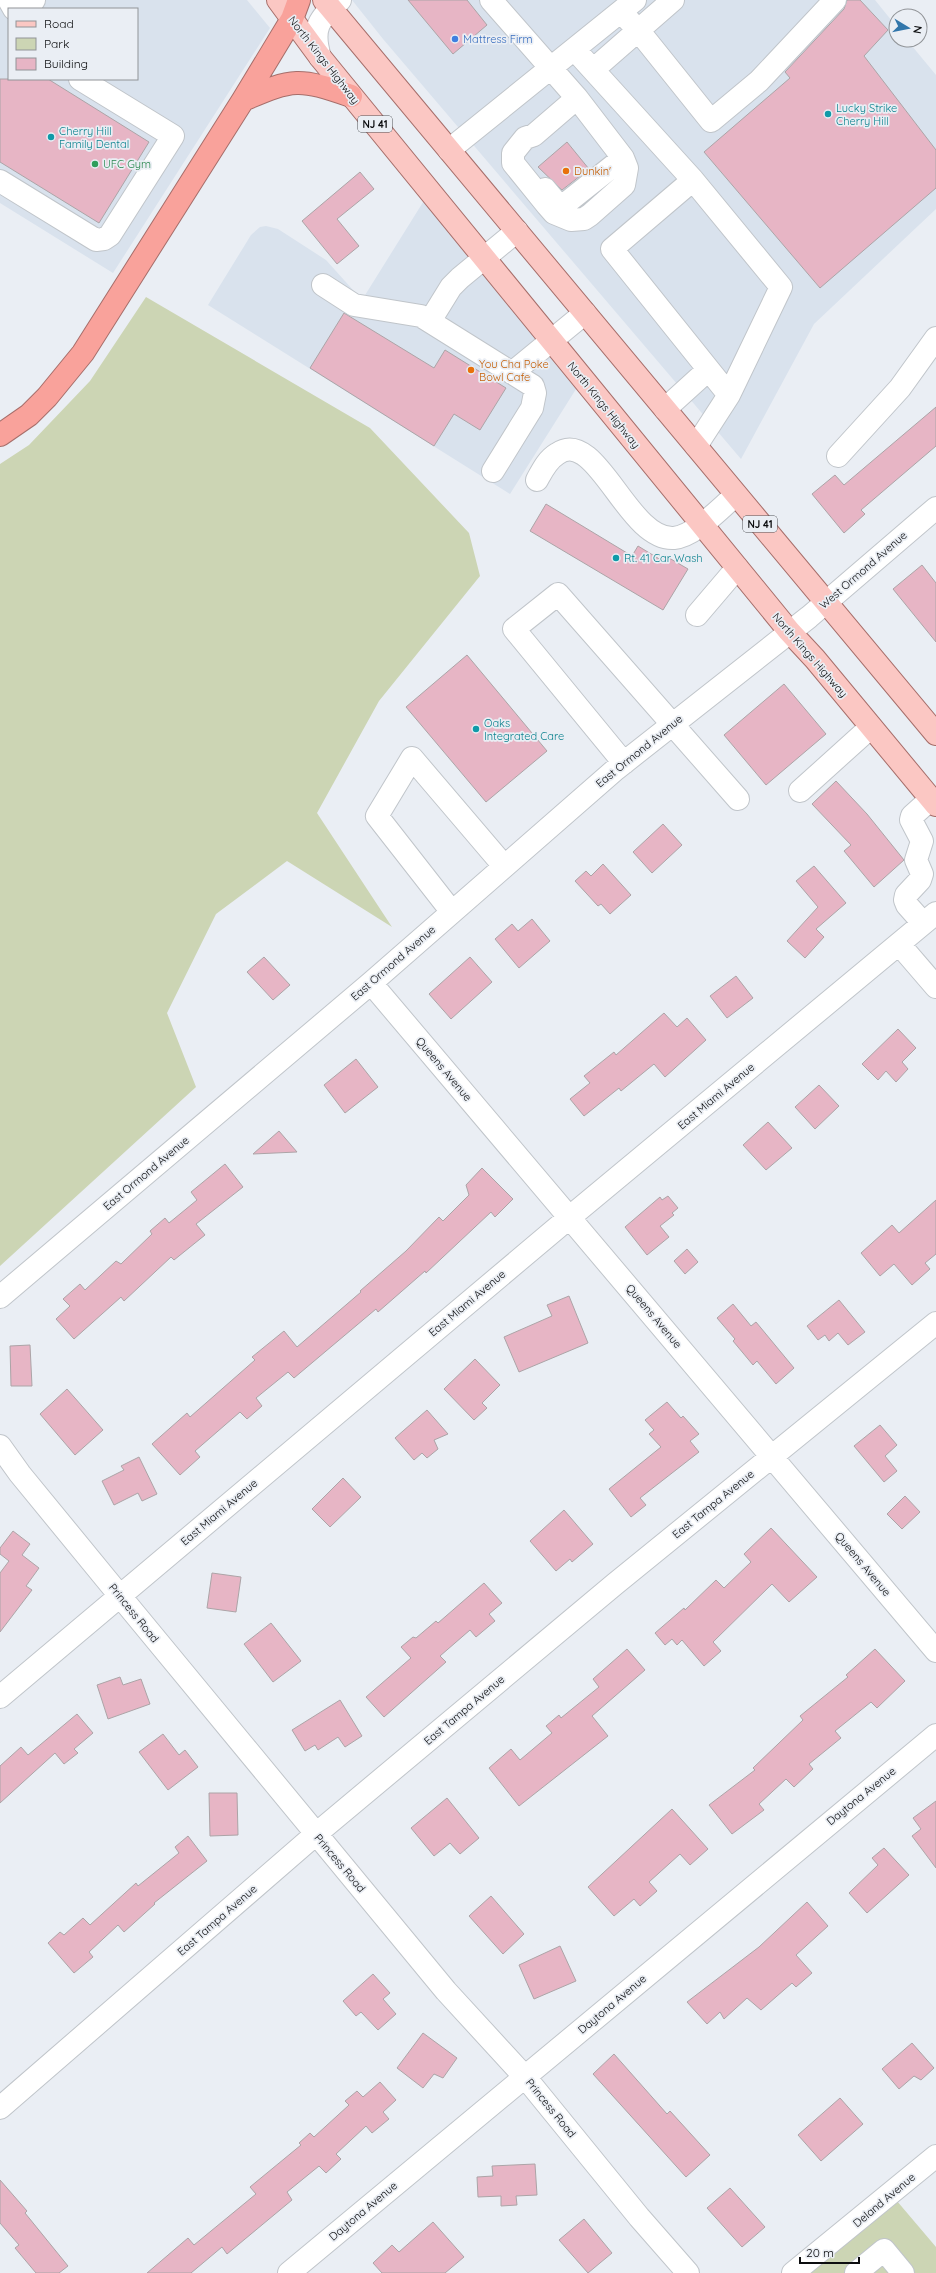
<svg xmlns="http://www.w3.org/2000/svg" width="936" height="2273" viewBox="0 0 936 2273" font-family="Quicksand,sans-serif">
<rect width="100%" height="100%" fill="#eaeef4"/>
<path fill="#d9e2ed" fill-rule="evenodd" d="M0,0H247L270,28L113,273L0,203ZM9,9H137V79H9Z
M352,0H875L896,26V40H907L936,75V209L814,324L741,459L383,39Z
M430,191L583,378L510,494L208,305L251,235L260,227L266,226L278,229L326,260L362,300Z"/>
<path fill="#ccd5b4" d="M146,297L370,428L469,533L480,576L379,701L317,813L392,927L287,861L216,914L167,1013L196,1087L0,1266V464L29,445L90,381Z
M891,2194L936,2247V2273H793Z"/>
<path fill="#e7b5c5" stroke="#aca4a7" d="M408,0H467L487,25L453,54Z
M847,0H860L888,30L864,56L936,150V188L820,288L704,152L790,78L785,72L844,9Z
M0,79H48L149,142L99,223L0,162Z
M567,142L589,169L562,190L538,167Z
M360,172L374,189L337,219L359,246L337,264L302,221Z
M344,313L434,368L445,350L506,388L480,430L454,414L434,446L310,368Z
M936,407V446L861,510L865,514L844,533L812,494L835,475L844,485Z
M546,504L632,556L638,546L661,560L664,555L688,569L663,610L530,531Z
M922,565L936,583V642L893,589Z
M467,655L547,751L486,802L406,707Z
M784,684L826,734L766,785L724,735Z
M836,781L867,814L904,860L874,887L844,851L851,845L812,804Z
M663,824L682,845L652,873L633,852Z
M603,864L631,895L610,914L601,904L598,906L575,881L586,871L591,876Z
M814,866L846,903L816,929L824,937L805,958L787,941L818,907L796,881Z
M532,919L550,941L519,968L495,939L512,924L518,931Z
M264,957L290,985L273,1000L247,972Z
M470,957L492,982L451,1019L429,994Z
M736,976L753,998L727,1018L710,996Z
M664,1013L677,1027L687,1018L706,1040L665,1077L654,1064L621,1091L619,1088L584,1116L570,1099L590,1083L584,1076L614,1052L616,1055Z
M898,1029L916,1048L902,1062L908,1069L896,1082L886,1071L878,1080L862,1064Z
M356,1059L378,1087L345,1113L324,1085Z
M819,1085L839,1106L815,1129L795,1107Z
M768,1122L792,1148L766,1170L743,1145Z
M279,1131L297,1152L253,1154Z
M225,1164L243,1187L196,1224L205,1235L174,1260L171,1257L124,1301L121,1297L74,1339L56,1319L70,1306L63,1299L80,1284L85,1290L116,1261L121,1264L152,1234L150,1231L165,1218L169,1223L197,1200L191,1192Z
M482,1168L513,1199L495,1217L491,1212L426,1273L425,1271L378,1312L376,1309L294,1378L288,1372L256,1398L262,1406L247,1419L240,1412L195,1451L200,1457L180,1475L152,1444L187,1413L190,1417L255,1360L252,1357L284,1331L297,1347L361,1292L360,1291L406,1251L439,1217L443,1221L469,1195L466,1185Z
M668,1196L678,1208L672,1213L674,1215L660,1226L669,1237L647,1255L625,1227L660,1197L662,1200Z
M936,1200V1254L925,1263L930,1269L912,1285L894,1264L880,1276L861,1253L892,1225L899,1233Z
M687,1249L698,1262L685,1274L674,1261Z
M569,1296L588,1343L519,1372L504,1337L552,1316L547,1305Z
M839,1300L865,1332L848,1345L838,1333L829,1341L825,1335L818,1340L807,1326Z
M733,1304L751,1326L756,1322L794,1368L776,1384L757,1361L753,1365L733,1341L735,1339L717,1318Z
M30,1345L32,1386H11L10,1346Z
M475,1359L500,1385L482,1403L487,1408L474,1420L444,1389Z
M67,1389L103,1430L75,1455L40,1414Z
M667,1402L681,1418L683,1416L699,1434L690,1441L699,1452L640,1498L646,1505L631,1517L609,1489L661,1447L649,1434L654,1430L645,1420Z
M427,1410L448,1434L434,1440L438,1449L427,1458L422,1453L414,1460L395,1438Z
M880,1425L897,1445L885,1456L897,1471L884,1482L854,1446Z
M139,1457L157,1494L142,1501L138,1493L114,1505L102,1481L124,1470L121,1466Z
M343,1478L361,1497L330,1527L312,1509Z
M905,1496L920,1512L902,1529L887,1514Z
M564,1510L593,1544L572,1562L570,1559L556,1571L530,1541Z
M771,1528L817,1577L789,1602L772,1584L713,1642L721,1651L704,1666L682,1640L677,1645L672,1639L665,1645L655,1633L684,1608L685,1610L716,1580L724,1588L751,1562L744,1554Z
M13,1531L30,1544L22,1555L39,1568L26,1586L32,1590L0,1632V1573L9,1561L0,1554V1548Z
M212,1573L241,1577L236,1612L207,1608Z
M484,1583L502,1603L489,1614L495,1621L476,1637L470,1630L440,1656L446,1662L384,1717L366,1697L411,1658L401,1647L413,1637L416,1638L436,1621L438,1623Z
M271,1623L301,1661L273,1682L244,1644Z
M627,1649L645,1670L592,1716L608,1736L519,1806L489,1768L511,1749L520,1760L552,1733L546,1726L559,1715L561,1718L599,1687L593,1679Z
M875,1649L905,1681L877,1708L871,1702L835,1731L841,1738L809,1764L813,1769L794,1787L786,1779L759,1804L764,1810L732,1834L709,1805L755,1770L753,1768L803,1720L800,1716L848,1677L846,1675Z
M120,1677L123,1685L141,1679L150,1704L108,1719L97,1685Z
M340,1700L362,1736L345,1747L338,1737L318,1750L315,1745L305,1751L292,1730Z
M77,1714L93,1733L74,1749L78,1753L64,1764L55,1753L0,1803V1766L21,1747L28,1755Z
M163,1734L179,1755L185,1750L198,1767L168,1790L139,1752Z
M209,1793H237L238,1835L210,1836Z
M447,1798L479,1838L460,1854L450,1843L434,1856L411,1828Z
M936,1801V1868L912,1836L921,1829L913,1818Z
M672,1809L708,1849L690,1865L680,1854L649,1882L657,1891L640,1906L634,1899L614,1916L588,1887Z
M188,1836L207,1861L154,1903L155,1904L124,1932L118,1925L89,1952L93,1957L74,1973L48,1943L60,1932L64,1935L83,1918L90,1925L136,1883L138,1886L179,1853L175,1847Z
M884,1848L909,1875L867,1913L849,1893L878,1865L872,1858Z
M491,1896L524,1934L503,1954L469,1916Z
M807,1902L828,1926L796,1955L812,1973L796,1987L792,1983L761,2010L747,1998L724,2019L720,2012L707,2024L687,2002L759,1947Z
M560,1946L576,1981L534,1999L519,1965Z
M373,1974L390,1993L383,1999L396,2014L378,2030L361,2012L356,2016L343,2001Z
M423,2033L457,2058L443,2078L434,2074L423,2088L397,2068Z
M912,2043L934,2068L921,2080L914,2076L899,2089L882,2069Z
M614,2054L667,2114L670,2111L710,2155L686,2177L593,2074Z
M380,2082L396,2100L383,2112L389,2119L372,2133L366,2126L336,2154L341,2159L326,2173L319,2166L287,2192L292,2200L227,2254L222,2247L191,2273H147L188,2238L194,2245L256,2194L250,2187L301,2145L299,2143L310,2133L314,2137L349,2105L345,2101L357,2091L363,2097Z
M840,2098L863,2124L821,2161L798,2135Z
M535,2164L537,2195L516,2196L517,2205L501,2206V2196L478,2197L477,2177L493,2176L492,2166Z
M0,2180L27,2211L25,2213L68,2266L59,2273H36L15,2248L19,2245L0,2223Z
M730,2188L765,2227L742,2247L707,2208Z
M584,2219L612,2253L588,2273L559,2240Z
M433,2222L464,2257L445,2273H382L373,2263L392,2245L399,2252Z"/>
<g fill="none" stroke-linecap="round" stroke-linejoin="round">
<g stroke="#c0c5ca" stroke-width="24">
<path id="minor" d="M9,0L14,9
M491,0L577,98L534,135L525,138L513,153V163L547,205L554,213L571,220L584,219L590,215L624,185L627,168L623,158L577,98
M28,9L34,0
M622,13L638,30L711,121L759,81L835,0
M575,50L693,180
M320,57C311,28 319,19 340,0
M594,69L673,0
M449,150L635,0
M0,181L96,240L104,239L110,235L173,136L80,79
M545,189L555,201L565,204L623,158
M323,285L354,305L421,316L533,386L535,393L532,408L493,471
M430,321L451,287L460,278L517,231
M512,373L585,313
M665,409L708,370
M696,446L729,395L781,287L693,180L612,249L729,395
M838,456L900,388L936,338
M537,480C542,471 547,460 557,454C597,426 627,541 674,538C695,536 720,508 736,495
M697,615L737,568
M624,763L514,629L558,594L738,799
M800,791L871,727
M452,912L377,816L412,758L504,866
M923,923L907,905L905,900L906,895L920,880L922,874L916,860L922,841L911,820L912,816L931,799
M899,944L936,987
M371,983L936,1651
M0,1297L371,983L616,769L809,617L936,508
M0,1446L20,1474L120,1596L446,1991L525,2077L639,2217L688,2273
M0,1697L570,1217L936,913
M0,2108L316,1834L615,1584L936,1323
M289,2273L936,1735
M793,2273L936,2156
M856,2273L884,2250L903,2273"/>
</g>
<g stroke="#a66e6a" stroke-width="24">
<path id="major" d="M278,0L320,57L789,631L815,659L936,805
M324,0L936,734"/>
</g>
<g stroke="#a66e6a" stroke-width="24">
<path id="highway" d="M243,100C294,78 299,78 351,96
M0,435L29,415L47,397L83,353L243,100L292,19L299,0"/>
</g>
<use href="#minor" stroke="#fff" stroke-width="22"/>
<use href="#major" stroke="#fbc7c3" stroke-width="22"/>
<use href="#highway" stroke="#f9a29b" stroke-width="22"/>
</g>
<circle fill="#3f7fe0" stroke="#eaeef4" stroke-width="1.5" cx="455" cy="39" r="4"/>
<g fill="#0f9aa8" stroke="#eaeef4" stroke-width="1.5">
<circle cx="828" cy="114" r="4"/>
<circle cx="51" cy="137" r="4"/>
<circle cx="616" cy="558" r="4"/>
<circle cx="476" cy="729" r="4"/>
</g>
<circle fill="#2e9e5b" stroke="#eaeef4" stroke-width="1.5" cx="95" cy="164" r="4"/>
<g fill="#e8710a" stroke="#eaeef4" stroke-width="1.5">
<circle cx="566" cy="171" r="4"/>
<circle cx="471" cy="370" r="4"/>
</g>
<g text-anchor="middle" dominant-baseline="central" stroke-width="3.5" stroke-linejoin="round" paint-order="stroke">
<g fill="#eaeef4" stroke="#4f5054" stroke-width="1">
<rect x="358" y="116" width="34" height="16" rx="3"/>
<rect x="743" y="516" width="34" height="16" rx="3"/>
</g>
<g font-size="10" font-weight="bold" fill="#0c0d0f">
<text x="375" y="124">NJ 41</text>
<text x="760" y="524">NJ 41</text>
</g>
<g font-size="11" fill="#366cbe" stroke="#eaeef4" text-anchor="start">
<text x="463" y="39">Mattress Firm</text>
</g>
<g font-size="11" fill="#0c0d0f" stroke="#eaeef4">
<text transform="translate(324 60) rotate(52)">North Kings Highway</text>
<text transform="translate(604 405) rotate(51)">North Kings Highway</text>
<text transform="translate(863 570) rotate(-41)">West Ormond Avenue</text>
<text transform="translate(810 655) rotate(49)">North Kings Highway</text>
<text transform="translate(639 751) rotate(-39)">East Ormond Avenue</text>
<text transform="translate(393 963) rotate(-41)">East Ormond Avenue</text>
<text transform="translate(444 1069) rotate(50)">Queens Avenue</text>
<text transform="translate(716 1096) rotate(-40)">East Miami Avenue</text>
<text transform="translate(146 1173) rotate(-40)">East Ormond Avenue</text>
<text transform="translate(467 1303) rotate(-40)">East Miami Avenue</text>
<text transform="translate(654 1316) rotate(50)">Queens Avenue</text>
<text transform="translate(713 1504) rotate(-39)">East Tampa Avenue</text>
<text transform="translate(219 1512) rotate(-40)">East Miami Avenue</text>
<text transform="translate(863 1564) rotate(50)">Queens Avenue</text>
<text transform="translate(134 1613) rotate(51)">Princess Road</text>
<text transform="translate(464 1710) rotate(-40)">East Tampa Avenue</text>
<text transform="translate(861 1796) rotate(-39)">Daytona Avenue</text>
<text transform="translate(340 1863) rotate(50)">Princess Road</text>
<text transform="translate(217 1920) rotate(-41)">East Tampa Avenue</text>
<text transform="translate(612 2004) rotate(-40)">Daytona Avenue</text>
<text transform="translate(551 2108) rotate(51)">Princess Road</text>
<text transform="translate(884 2200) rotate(-40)">Deland Avenue</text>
<text transform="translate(363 2211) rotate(-40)">Daytona Avenue</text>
</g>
<g font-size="11" fill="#0d838f" stroke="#eaeef4" text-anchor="start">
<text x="836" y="108">Lucky Strike<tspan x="836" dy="13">Cherry Hill</tspan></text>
<text x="59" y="131">Cherry Hill<tspan x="59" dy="13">Family Dental</tspan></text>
<text x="624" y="558">Rt. 41 Car Wash</text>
<text x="484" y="723">Oaks<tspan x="484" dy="13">Integrated Care</tspan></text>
</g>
<g font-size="11" fill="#27864d" stroke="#eaeef4" text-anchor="start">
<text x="103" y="164">UFC Gym</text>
</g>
<g font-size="11" fill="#c56008" stroke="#eaeef4" text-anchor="start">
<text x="574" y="171">Dunkin'</text>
<text x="479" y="364">You Cha Poke<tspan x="479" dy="13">Bowl Cafe</tspan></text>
</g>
</g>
<rect x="8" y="8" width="130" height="72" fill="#eaeef4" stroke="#919498"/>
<rect x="16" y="21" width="20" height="6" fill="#fbc7c3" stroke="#919498"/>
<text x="44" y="28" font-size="12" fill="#0c0d0f">Road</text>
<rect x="16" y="38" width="20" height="12" fill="#ccd5b4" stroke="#919498"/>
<text x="44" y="48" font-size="12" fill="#0c0d0f">Park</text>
<rect x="16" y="58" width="20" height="12" fill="#e7b5c5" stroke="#919498"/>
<text x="44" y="68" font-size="12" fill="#0c0d0f">Building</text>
<g transform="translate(908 28) rotate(100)"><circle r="19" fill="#eaeef4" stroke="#919498"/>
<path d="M0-3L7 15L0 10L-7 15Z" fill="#3176ab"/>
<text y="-6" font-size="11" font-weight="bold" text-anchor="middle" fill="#0c0d0f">N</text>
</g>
<path d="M800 2257v6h59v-6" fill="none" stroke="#0c0d0f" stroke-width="2"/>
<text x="806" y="2257" font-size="12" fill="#0c0d0f" stroke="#eaeef4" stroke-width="3" paint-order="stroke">20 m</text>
</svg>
